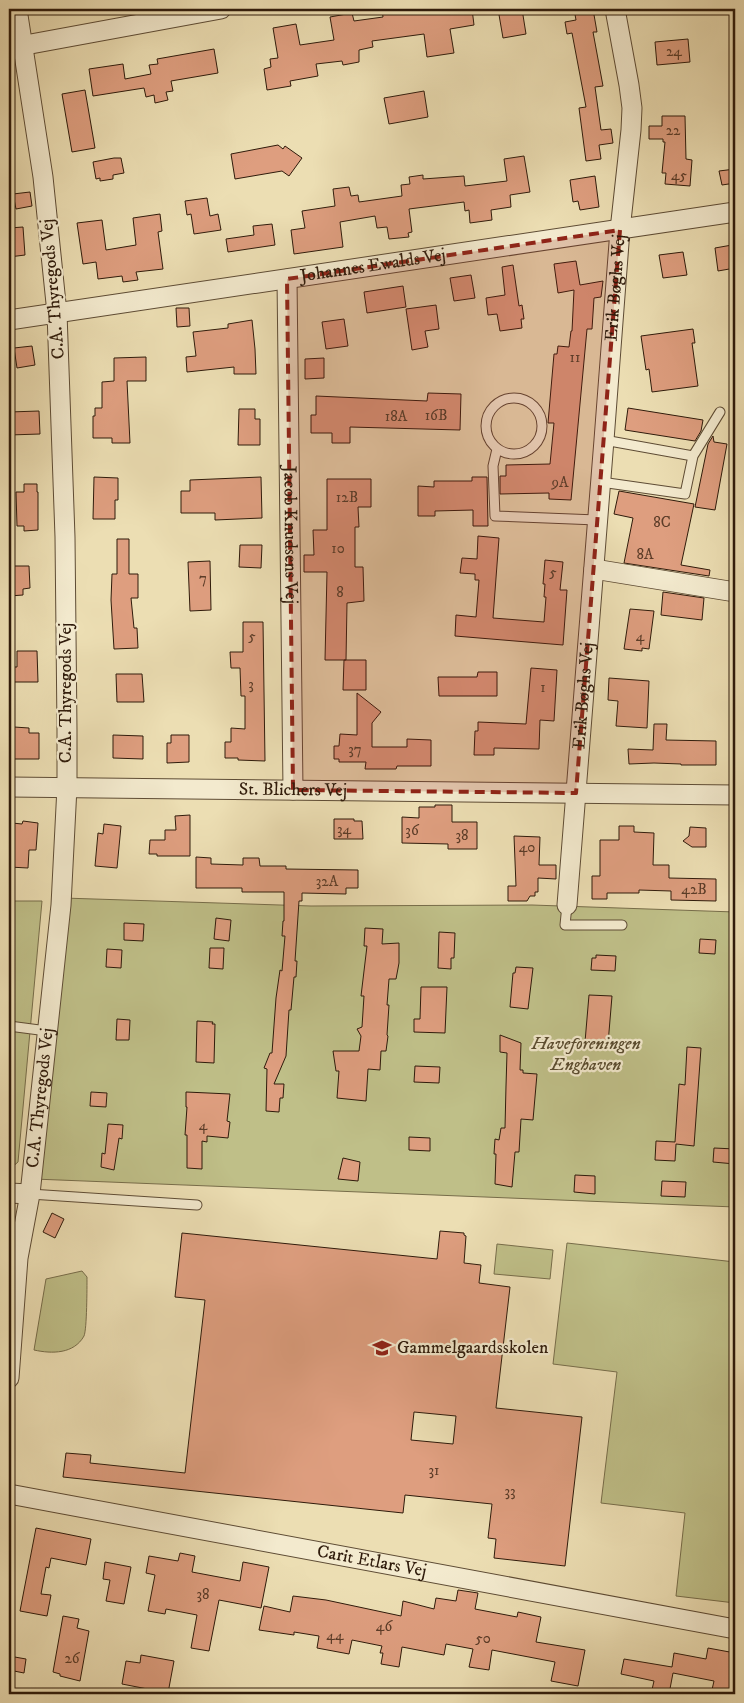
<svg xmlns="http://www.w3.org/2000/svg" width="744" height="1703" viewBox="0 0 744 1703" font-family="'IM FELL DW Pica',serif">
<rect width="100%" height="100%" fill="#ecdeb3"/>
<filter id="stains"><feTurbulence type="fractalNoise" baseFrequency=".004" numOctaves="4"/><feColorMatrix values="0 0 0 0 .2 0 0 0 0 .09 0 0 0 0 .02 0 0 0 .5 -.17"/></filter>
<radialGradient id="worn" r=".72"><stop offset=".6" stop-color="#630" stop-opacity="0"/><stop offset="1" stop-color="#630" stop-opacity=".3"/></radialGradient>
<path fill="#bfbf88" stroke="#776d4a" d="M63,898L311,906L532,905L735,912V1207L34,1179Z
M9,901H42L18,1162L9,1170Z
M567,1243L735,1262V1603L676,1596L685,1513L601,1503L617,1372L553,1364Z
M497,1244L553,1250L550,1279L494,1274Z
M82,1271L87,1277C87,1287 87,1329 84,1336C74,1354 52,1354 34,1350L46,1279Z"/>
<path fill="#de9e7f" stroke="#2f1b0b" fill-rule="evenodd" d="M382,9H472L474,25L450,29L454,53L427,57L424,34L372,41L373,47L359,50V62L343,65L342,61L316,64L318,76L290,81L291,86L267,90L264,69L271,67L270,59L278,58L273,28L296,24L300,45L334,40L330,17L352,13L354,21L383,17Z
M498,9H522L526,34L503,38Z
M574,9H593L597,32H593L603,86L595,87L601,130L611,129L613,143L599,145L601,159L586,161L579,108L586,107L572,33L567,34L565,22L576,20Z
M688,39L690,62L657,65L655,42Z
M214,49L218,73L171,81L173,91L166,92L168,100L155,103L154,95L146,97L144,88L93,96L89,69L123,64L125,79L151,74L149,65L158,64L157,59Z
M85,90L95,148L72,152L62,94Z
M424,91L428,117L389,124L384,98Z
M662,116H685L686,159L692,160L690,186L665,184L666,173H662L665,142H663V139H649V126H662Z
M278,145L283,149L285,146L302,158L289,176L282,171L235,179L231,154Z
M524,156L530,192L510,195L511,207L491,210L492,220L470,223L469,210L465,211L464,202L409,209L412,232L408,233L409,237L389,239L387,227L377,228L375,216L340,222L343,247L294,254L291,230L305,228L302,211L335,206L333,189L349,187L351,196L358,195L359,202L402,196L401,185L410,184L409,177L423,175V179L464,176L465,186L507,181L504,159Z
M114,158H121L124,173L113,175V179L100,181V178L96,179L93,162Z
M735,169V183L722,185L719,171Z
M595,176L599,207L580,210L578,201L573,202L570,180Z
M30,192L32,206L16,209L13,194Z
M207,198L210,216L218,214L221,230L194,234L191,214L187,215L185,201Z
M160,214L162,231L158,232L163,269L136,272L138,280L123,282L122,276L98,279L96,262L83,264L77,223L102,220L106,250L136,245L133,218Z
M272,224L275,245L228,252L226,239L254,235L253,226Z
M23,227L25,255L9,257V228Z
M732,245L733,250L735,249V268L718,271L715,248Z
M683,252L687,275L663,278L659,255Z
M576,261L580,285L603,281L601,297L594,298L592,329H587L571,500L549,499V493L500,494V476H506V465L550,464L554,423H548L554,354H557L558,346L569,347L571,331H572L574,290L558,293L554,264Z
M513,265L519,306L522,305L524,319H521L522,328L500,331L497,314L488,315L486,298L505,295L502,267Z
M471,275L475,298L454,301L450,278Z
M403,286L406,307L367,313L364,292Z
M436,305L439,329L425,331L428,347L412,350L406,309Z
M176,308H189L190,326L177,327Z
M344,319L348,346L326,349L322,322Z
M252,320L255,349L256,374H234V367L187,372L186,357L196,356L193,332L228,328V324Z
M693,329L695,343H692L698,386L652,392L649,369L646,370L641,336Z
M32,346L35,365L17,368L14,348Z
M146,357V381H127L130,443H112V438H93V416H95V408H102V382L114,381V358Z
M324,358V378L305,379V359Z
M428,393L461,394L460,430L350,427V443H332V433H311V415H316V396L427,401Z
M628,408L703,420L701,431L695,441L625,430Z
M239,409H255V419H260V445H238Z
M39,411L40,434L9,435V412Z
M713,436L714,442L727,444L715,510L695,507L708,444Z
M94,477L118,478V500H115V519H93Z
M261,477L262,518L215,520V513H181V491H190V480Z
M472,477H487L488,526H473V510L435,511V516H418V486L434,487V481H472Z
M327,479H371V507H358L359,527H355V567H363L364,601L347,603L346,660H325L327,572H304V555H314L313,530H327Z
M24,484H37V492H38V530L24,531V526H17L16,492H24Z
M619,491L694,504L681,565L710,570L709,576L624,563L633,518L614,514Z
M478,536L499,538L493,618L544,622L546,597H544L545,584H543L545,560L563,562L560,590H567L563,645L455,636L456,615L476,617L479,580H475V574L460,573L462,558L477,559Z
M117,539H129V574H138V598H131L134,628H137L138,648L114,649L111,600L112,574H117Z
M240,545H262L261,568L239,567Z
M210,561L211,610L190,611L188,562Z
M9,566H29L30,588L23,589V595L9,596Z
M663,592L704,598L702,620L661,615Z
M630,609L654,611L649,649L642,648V651L624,649Z
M243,622H263L265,761L238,760V758H225V742H231V728L245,729V696H241L240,668H231L230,652H243Z
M17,651H37L38,682H14V667H17Z
M344,660H366V690H343Z
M531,668L557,670L554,721L540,720L539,749L494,748V755H474L475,731H478V722L526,724Z
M478,672H497V696H439L438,677H477Z
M116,674H142L144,702H117Z
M609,678L649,681L647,728L616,726L618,701L608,700Z
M357,693L381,712L372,723V747H407V739L431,740V766H397L396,769H365L366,762H339V759H334V746H339L340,734L357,735Z
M654,724H667L666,740L716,741V765H681V764L654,763L629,764L628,749L653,750Z
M14,727L29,728V733H39V759H14Z
M113,735L143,736V759L113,758Z
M171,735H189V762L167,763V743H171Z
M435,805H452V822H477V849H448V844L402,843V817L419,818V807H435Z
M190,815V856H157V854H149L150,840H165V830H176L175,816Z
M334,819H354V821H362L363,839H334Z
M23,821L38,823L36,850H29L28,868L9,867L12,823L22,824Z
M104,824L121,826L117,868L95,866L98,833L103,834Z
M619,826H634V832L654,833L653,865H669V878L716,879V901L671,900V891L639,890V893H607V899H592V876H600V840H619Z
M690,827L706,828V847H692L683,841L689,836Z
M514,836L540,837L539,865H556V879L538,878V892H535V896H530L527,901H508V886H516Z
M196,857L211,858V864L243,865V858H259L260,866H286V869L358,870V888H346V894L302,893V901H299L295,961H297L296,977H294L291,1010H289L286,1056L274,1084H284L283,1098H280L279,1112L266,1111L267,1069L264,1068L270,1053H272L276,998L280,970L282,971L285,936H282L283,921H284V892H242V888H196Z
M216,918L231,920L229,941L214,939Z
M124,923L144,924L143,941L124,940Z
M365,928L383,929L382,944L399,943V963L396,979H389L387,1005H389L387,1035L388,1036L386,1051H381L380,1070L368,1069L366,1101L337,1098L339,1071H336L333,1051H359L361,1036L357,1029L362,1027L364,996H361L367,946H364Z
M439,932L455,933L454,958H451V969L438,968Z
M700,939L716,940L715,954L699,953Z
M210,948H224L223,969L209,968Z
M107,949L122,950L121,968L106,967Z
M596,955L616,956L615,971L591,970L592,958H596Z
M516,967L533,968L528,1009L510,1007L513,973H515Z
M421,987H447L445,1033L414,1032V1019H420Z
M589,995L612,996L608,1044L585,1042Z
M117,1019L130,1020L129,1040H116Z
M197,1021L213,1022L212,1024H215L214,1063L196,1062Z
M500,1035L521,1043L520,1070H523V1073L537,1074L533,1120L521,1119L519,1152H515L512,1187L495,1184L496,1154H494L495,1139L499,1140L501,1128H505L506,1086L507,1053L500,1052Z
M687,1047L701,1048L694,1146L676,1144L675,1161L655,1160L656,1141L675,1142L679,1084L685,1085Z
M415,1066L440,1067L439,1083L414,1082Z
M91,1092L107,1093L106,1107L90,1106Z
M186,1092L230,1094L227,1121L230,1122L228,1138L207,1136V1142L202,1141V1169L187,1168V1135H185L187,1107H186Z
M108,1124L123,1125L122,1139L119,1138L114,1170L101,1167L102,1153L105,1154Z
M409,1137L430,1138V1151L409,1150Z
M714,1148L735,1149V1164L713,1162Z
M343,1158L360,1162L358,1181L338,1179Z
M575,1175L595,1176V1194L574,1192Z
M662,1181L686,1182L685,1197L661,1196Z
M52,1213L64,1219L55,1238L43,1232Z
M440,1231L464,1233V1235L466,1236L464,1263L481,1265L479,1283L510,1287L496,1408L582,1417L565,1566L494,1558L496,1539L488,1538L492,1504L405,1495L403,1513L63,1477L66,1453L91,1455L90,1463L185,1473L205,1300L175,1297L182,1233L437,1259ZM414,1412L456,1416L453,1444L411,1440Z
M36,1528L91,1539L86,1565L51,1558L49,1568L46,1567L41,1594L51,1595L47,1616L20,1611Z
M180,1553L195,1556L192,1572L240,1581L243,1562L269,1567L261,1608L219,1600L209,1651L191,1648L197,1615L166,1609L165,1614L148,1611L155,1575L146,1573L149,1556L178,1561Z
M105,1562L131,1567L124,1604L106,1601L110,1580L103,1579Z
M458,1590L478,1593L475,1609L517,1617L518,1612L541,1617L536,1642L585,1650L578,1686L551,1681L555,1662L492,1650L489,1670L469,1667L473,1649L446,1644L444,1655L402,1647L399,1667L381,1664L383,1653H380L382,1646L352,1640L349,1654L317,1648L319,1636L294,1632V1635L259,1630L264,1606L290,1612L293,1596L326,1600L401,1616L403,1601L434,1609L436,1598L456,1601Z
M63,1616L79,1619L77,1628L89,1631L80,1681L60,1676V1674L53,1672Z
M708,1648L735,1653V1694H711L714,1681L673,1673L669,1694H651L654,1681L621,1674L624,1659L672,1667L674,1653L706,1659Z
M141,1655L174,1661L168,1693L122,1684L126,1661L140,1663Z
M9,1656L26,1659L24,1673L9,1670Z"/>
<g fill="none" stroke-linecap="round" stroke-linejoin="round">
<g stroke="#5e4c35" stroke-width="11">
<path id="lane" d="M486 426a28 28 0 1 1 56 0a28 28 0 1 1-56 0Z
M497,449L493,466L495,516L597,520
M693,456L720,412
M601,482L685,494L693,456L604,440
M567,905L565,925H622
M9,1026L47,1031
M30,1194L197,1205"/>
</g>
<g stroke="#5e4c35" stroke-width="21">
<g id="street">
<path d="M9,48L221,9"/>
<path id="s1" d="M287,279L293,790"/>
<path id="s2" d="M9,320L735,212"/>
<path d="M594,569L735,592"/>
<path id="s3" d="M9,787L735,795"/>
<path id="s4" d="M567,905L604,440L620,230L631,130L632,108L629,85L615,9"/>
<path d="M9,1193L30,1194"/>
<path id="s5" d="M9,1378L18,1258L30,1194L61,905L67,787V730L65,537L57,313L43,177L17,9"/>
<path id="s6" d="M9,1494L735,1629"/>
</g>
</g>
<use href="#lane" stroke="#f3eace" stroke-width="9"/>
<use href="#street" stroke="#f3eace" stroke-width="19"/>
</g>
<path fill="#8f2418" fill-opacity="0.2" stroke="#8f2418" stroke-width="4" stroke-dasharray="10 6" stroke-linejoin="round" d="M620,230L576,793L293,790L287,279Z"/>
<defs>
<g id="school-bare" transform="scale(1.5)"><path d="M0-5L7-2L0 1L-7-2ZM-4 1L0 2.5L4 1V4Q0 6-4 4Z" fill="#8f2418" stroke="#f3eace" stroke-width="2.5" paint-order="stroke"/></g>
</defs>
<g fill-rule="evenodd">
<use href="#school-bare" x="382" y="1348"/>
</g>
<g text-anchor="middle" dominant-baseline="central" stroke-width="4.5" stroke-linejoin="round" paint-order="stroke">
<g font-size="15" fill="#5b3c28">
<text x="674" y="51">24</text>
<text x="673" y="130">22</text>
<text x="679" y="175">45</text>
<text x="575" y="357">11</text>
<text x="436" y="415">16B</text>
<text x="396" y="416">18A</text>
<text x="560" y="482">9A</text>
<text x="347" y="497">12B</text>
<text x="662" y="522">8C</text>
<text x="338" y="548">10</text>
<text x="645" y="554">8A</text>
<text x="553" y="572">5</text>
<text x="203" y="578">7</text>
<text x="340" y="592">8</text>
<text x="252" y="636">5</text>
<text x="640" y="636">4</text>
<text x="251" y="684">3</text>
<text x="543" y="687">1</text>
<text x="355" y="749">37</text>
<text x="344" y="829">34</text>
<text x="412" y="830">36</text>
<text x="462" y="835">38</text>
<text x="527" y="847">40</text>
<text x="327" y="881">32A</text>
<text x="694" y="889">42B</text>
<text x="203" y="1125">4</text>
<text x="434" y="1470">31</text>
<text x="510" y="1491">33</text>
<text x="203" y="1594">38</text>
<text x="384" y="1626">46</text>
<text x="335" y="1635">44</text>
<text x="483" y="1638">50</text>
<text x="72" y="1658">26</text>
</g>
<g font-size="18" fill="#2f1b0b" stroke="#f3eace">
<text stroke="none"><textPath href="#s2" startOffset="368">Johannes Ewalds Vej</textPath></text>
<text stroke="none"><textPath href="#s4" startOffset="619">Erik Bøghs Vej</textPath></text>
<text transform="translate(53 289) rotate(-95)">C.A. Thyregods Vej</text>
<text stroke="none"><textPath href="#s1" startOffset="256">Jacob Knudsens Vej</textPath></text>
<text transform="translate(66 693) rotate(-90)">C.A. Thyregods Vej</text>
<text stroke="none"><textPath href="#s4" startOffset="210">Erik Bøghs Vej</textPath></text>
<text stroke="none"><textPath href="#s3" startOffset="284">St. Blichers Vej</textPath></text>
<text stroke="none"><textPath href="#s5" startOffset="282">C.A. Thyregods Vej</textPath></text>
<text stroke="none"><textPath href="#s6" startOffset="369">Carit Etlars Vej</textPath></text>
</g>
<g font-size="18" font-style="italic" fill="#5a4c30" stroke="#f3eace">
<text x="586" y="1044">Haveforeningen<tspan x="586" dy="21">Enghaven</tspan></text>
</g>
<g font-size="18" fill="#2f1b0b" stroke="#f3eace" text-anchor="start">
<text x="397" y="1348">Gammelgaardsskolen</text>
</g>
</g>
<rect width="744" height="1703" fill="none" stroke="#ecdeb3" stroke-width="30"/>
<rect x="10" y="10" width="724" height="1683" fill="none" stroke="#2f1b0b" stroke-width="2.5"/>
<rect x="15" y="15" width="714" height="1673" fill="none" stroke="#2f1b0b"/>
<rect width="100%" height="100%" filter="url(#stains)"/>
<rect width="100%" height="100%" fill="url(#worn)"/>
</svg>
